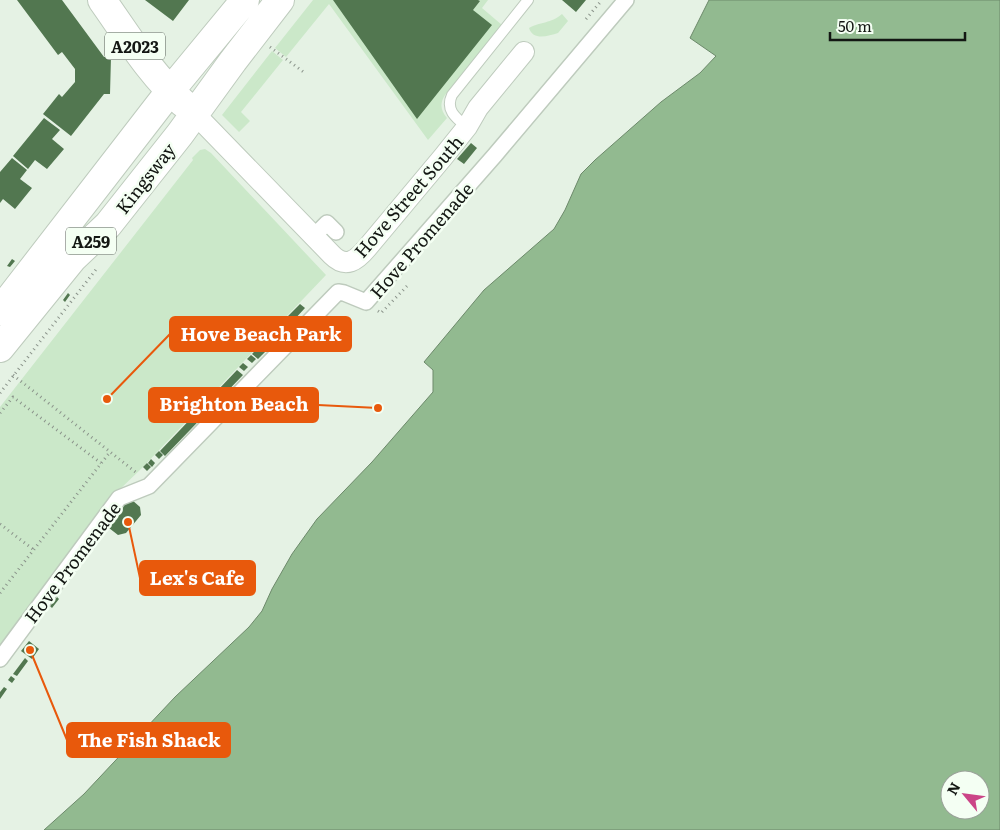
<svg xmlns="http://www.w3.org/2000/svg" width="1000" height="830" viewBox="0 0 1000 830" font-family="Literata,serif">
<rect width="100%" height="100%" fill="#e5f2e4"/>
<path fill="#cbe8c9" d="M313,0H488L482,8L502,25L445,95C440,103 440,110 447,118L428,140L329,4L286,57L275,48Z
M562,14L568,21L558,33C548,36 533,41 529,28C542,21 550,24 562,14Z
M272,51L283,60L241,112L250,121L239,132L222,115Z
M205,149L211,153L326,275L142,468L117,492L0,648V407L193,160L192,158L200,150Z"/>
<path fill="#92ba90" stroke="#6c896a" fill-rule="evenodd" d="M709,0H1000V830H44L84,794L175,697L249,627L262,611L272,589L292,554L317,519L372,462L433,392V370L424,362L484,290L554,229L565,210L581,174L595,160L661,102L700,73L716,56L690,38ZM950,780H980V810H950Z"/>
<path fill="#527750" d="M17,0H62L104,57H111L110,94H104L71,136L43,114L59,94L62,97L75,82V69L62,52L58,55Z
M145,0H189L173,21Z
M333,0H478L480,1L473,10L492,25L417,119Z
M562,0H586L576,12Z
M44,118L60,130L52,139L64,149L47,169L35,160L28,169L13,156Z
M471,143L477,148L464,164L457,159Z
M12,158L27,170L20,179L32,188L15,209L3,199L0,203V172Z
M12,259L15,261L10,267L7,266Z
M68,293L70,295L65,302L63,300Z
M300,304L305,308L293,321L288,316Z
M266,339L270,343L266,348L267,350L258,359L252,354Z
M251,355L256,359L252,363L247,359Z
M243,363L248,367L244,371L239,367Z
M237,370L243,375L165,456L160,451Z
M159,451L163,455L159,459L155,455Z
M151,459L155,463L152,467L148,463Z
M147,463L151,467L147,471L143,467Z
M132,500L140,507L141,515L126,533L118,535L109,528L108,520L123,501Z
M57,597L59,599L52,608L50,606Z
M29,641L39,649L32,659L21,651Z
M25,658L28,661L17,676L13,674Z
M11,676L15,679L12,683L8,680Z
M4,687L7,689L0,699V692Z"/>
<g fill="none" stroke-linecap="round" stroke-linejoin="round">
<g stroke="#becbbd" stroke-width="12">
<path id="service" d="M467,127C456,118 445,110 452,95L528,0"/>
</g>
<g stroke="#becbbd" stroke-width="18">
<path id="pedestrian" d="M314,236L327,223L336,232
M0,659L119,498L149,486L338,292L344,293L366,302L495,155L626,0"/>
</g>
<g stroke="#becbbd" stroke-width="22">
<path id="minor" d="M195,114L332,255C346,269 357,260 367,248L443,157L467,127L478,108L524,52"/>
</g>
<g stroke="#becbbd" stroke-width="30">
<path id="primary" d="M102,0C127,35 150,74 183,103
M0,311L170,91L245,0
M0,348L73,258L108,225L180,134L233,61L280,0"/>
</g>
<path stroke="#8b948b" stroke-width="3" stroke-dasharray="1 4" stroke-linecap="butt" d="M586,19L602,0
M270,47L305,73
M378,311L381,313L409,284
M13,375L138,474
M0,393L98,267
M0,413L13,397L101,463
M0,524L34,550
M0,593L110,452"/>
<use href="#service" stroke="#fff" stroke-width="10"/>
<use href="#pedestrian" stroke="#fff" stroke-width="15"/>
<use href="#minor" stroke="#fff" stroke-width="20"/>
<use href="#primary" stroke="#fff" stroke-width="28"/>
</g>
<g text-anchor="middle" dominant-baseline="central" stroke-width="5" stroke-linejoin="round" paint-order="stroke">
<g fill="#f4fff3" stroke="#565d56" stroke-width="1">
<rect x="105" y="32.5" width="60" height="27" rx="4"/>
<rect x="66" y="227.5" width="50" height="27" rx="4"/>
</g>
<g font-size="16" font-weight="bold" fill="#131713">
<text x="135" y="46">A2023</text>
<text x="91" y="241">A259</text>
</g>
<g font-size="18" fill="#131713" stroke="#f4fff3">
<text transform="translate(145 178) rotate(-52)">Kingsway</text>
<text transform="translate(408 196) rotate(-49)">Hove Street South</text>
<text transform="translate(421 240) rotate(-49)">Hove Promenade</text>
<text transform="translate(72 562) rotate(-53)">Hove Promenade</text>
</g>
</g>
<path fill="none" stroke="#e8590c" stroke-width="2" d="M107 399L170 334M378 408L318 405M128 522L140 578M30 650L67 740"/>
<g fill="#e8590c" stroke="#f4fff3" stroke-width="2">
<circle cx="107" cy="399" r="5"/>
<circle cx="378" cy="408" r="5"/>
<circle cx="128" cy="522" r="5"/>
<circle cx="30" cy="650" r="5"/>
</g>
<g fill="#e8590c" stroke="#e8590c" stroke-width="2">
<rect x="170" y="317" width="181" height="34" rx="5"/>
<rect x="149" y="388" width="169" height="34" rx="5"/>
<rect x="140" y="561" width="115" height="34" rx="5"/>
<rect x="67" y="723" width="163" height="34" rx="5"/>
</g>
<g font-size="19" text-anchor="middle" font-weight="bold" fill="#fff">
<text x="261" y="341">Hove Beach Park</text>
<text x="234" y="411">Brighton Beach</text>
<text x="197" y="585">Lex's Cafe</text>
<text x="149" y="747">The Fish Shack</text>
</g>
<g transform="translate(965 795) rotate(299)"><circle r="24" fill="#f4fff3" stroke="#9aa299"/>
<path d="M0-4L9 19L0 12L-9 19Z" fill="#cb4587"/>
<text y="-8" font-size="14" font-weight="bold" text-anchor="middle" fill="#131713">N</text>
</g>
<path d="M830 32v8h135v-8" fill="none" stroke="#131713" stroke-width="2.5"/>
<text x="838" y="32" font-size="15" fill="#131713" stroke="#f4fff3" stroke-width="4" paint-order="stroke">50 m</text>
</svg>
